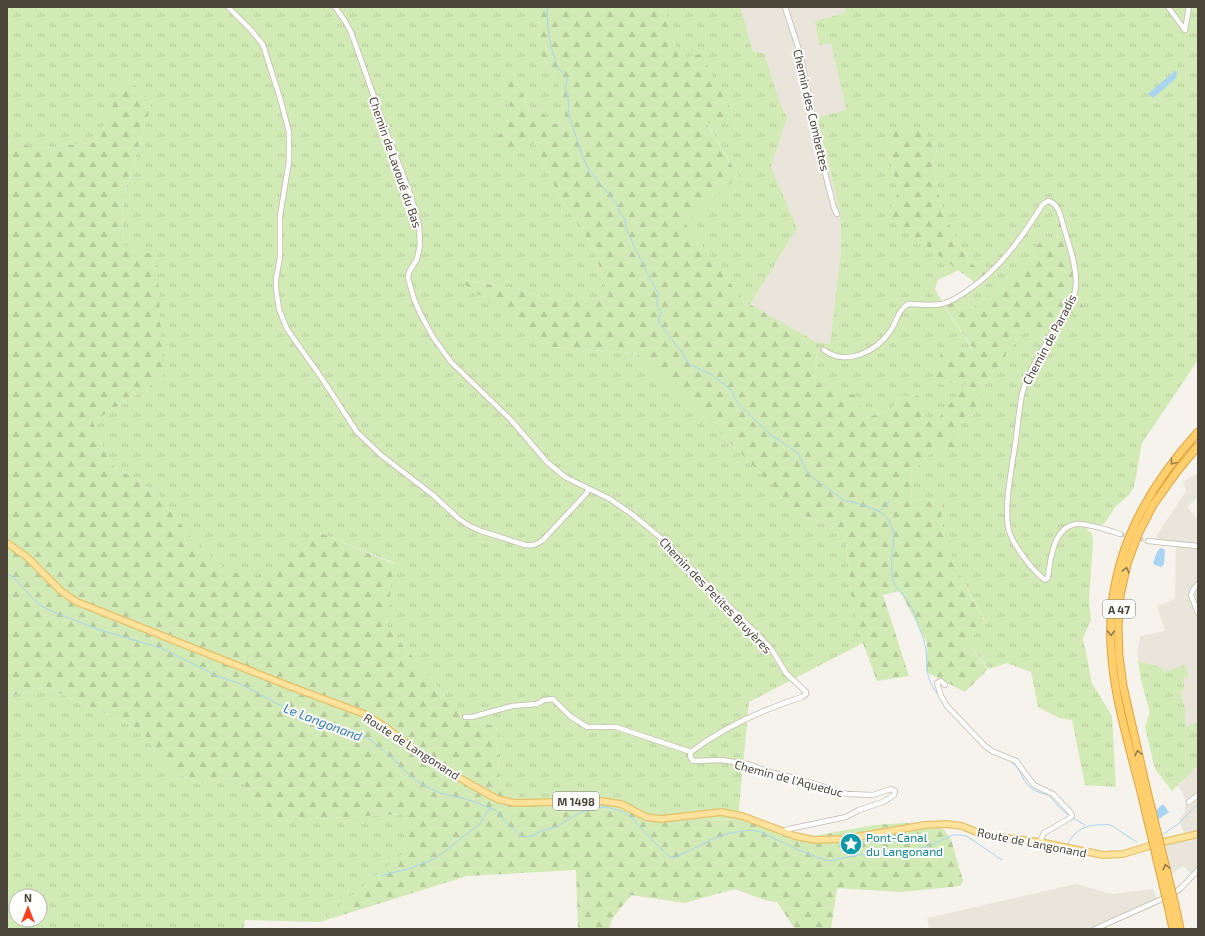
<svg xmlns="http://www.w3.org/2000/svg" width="1205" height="936" viewBox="0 0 1205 936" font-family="'Exo 2',sans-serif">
<defs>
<pattern id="grass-tufts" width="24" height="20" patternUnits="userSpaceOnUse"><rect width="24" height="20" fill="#d2eab5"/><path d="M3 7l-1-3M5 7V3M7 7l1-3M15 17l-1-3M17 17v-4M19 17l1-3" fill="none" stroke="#b6ca9c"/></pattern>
<pattern id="forest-firs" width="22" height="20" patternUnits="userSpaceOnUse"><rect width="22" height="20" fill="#d2eab5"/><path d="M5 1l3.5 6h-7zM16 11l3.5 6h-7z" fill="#b6ca9c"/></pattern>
</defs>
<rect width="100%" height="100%" fill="#f6f3ec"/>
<path fill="#eae5da" d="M741,7H844L845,13L816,21L831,43L846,110L817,117L840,212L841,250L830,345L818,343L750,305L797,228L771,167L787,118L778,98L753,52Z
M1198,473V497L1187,507L1198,519V724L1197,722L1186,727L1185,709L1181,691L1162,672L1163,668L1138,661L1137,652L1140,636L1165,631L1157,606L1175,599L1176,546L1154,545L1157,535L1186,491L1183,482Z
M1198,766V872L1192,874L1183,866L1171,875L1161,841L1185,835L1179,820L1185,812V798L1178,786Z
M1076,884L1112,894L1153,889L1159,904L1103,929H929L927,918Z"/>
<path fill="url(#grass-tufts)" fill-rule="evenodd" d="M7,7H539L540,53L559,84L566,123L550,124L541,109L530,111L513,72L501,68L512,114L534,141L559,196L593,247L609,296L555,301L521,290L459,279L548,347L637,353L736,448L797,513L845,531L852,603L863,643L749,702L738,819L694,820L600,809L553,812L500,786L496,726L464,719L386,625L394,563L318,532L258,578L228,571L191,537L156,492L110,464L93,422L163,377L122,244L123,199L152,102L126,78L96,142L38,149L7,139Z
M664,7H741L753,52L764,53L778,98L787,118L771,167L797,228L750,305L744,301L684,222L739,177L706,122L737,121L679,58Z
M844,7H1198V360L1142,443L1134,487L1129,495L1116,506L1104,524L1086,529L1092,534L1093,542L1089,600L1091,620L1083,638L1092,683L1112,716L1116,787L1085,785L1072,720L1059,718L1038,707L1031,672L1007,663L989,669L967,642L985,621L953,562L942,529L941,499L912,500L910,475L935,448L959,440L958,423L974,413L982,387L992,378L993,371L1005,363L1006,353L1031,325L1055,334L1067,315L1082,308L1078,294L1077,268L1065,218L1059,204L1050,208L1058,224L1057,243L1044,235L1027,262L974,307L969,308L968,296L986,283L989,270L979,271L968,260L944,214L938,192L933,163L938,145L887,139L888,150L898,192L894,203L883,213L959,270L938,280L935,289L946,309L973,350L943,385L964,379L968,382L935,423L922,421L918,396H903L891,409L863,419L814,381L818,343L830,344L841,250L840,212L817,117L846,110L831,43L819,45L815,21L845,13Z
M1138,661L1163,668V672L1186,665L1188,677L1183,678L1185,689L1181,691L1185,709L1186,727L1197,722L1198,724V766L1172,791L1155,769L1145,727L1150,712L1141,680Z
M45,687L132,725L138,733L144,734L167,769L199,783L237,778L280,821L403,814L405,852L320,922L245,920L244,929H7V697ZM16,896H40V920H16Z"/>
<path fill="url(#forest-firs)" d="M539,7H664L679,58L701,54L737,121L706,123L739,177L684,222L744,301L818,343L814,381L859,397L863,419L891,409L903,396H919L922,421L935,423L967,382L964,379L943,385L931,383L941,353L973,349L944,305L978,285L883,213L894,203L898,192L888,150L887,139L893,131H908L924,132L938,145L933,163L938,192L944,214L968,260L979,270H989L986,283L968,296L969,308L974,307L1027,262L1044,235L1057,243L1058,224L1050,208L1059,203L1065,218L1077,268L1078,294L1083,308L1067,315L1055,334L1031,325L1006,353L1005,363L993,371L992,378L982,387L974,413L958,423L959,440L957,450L935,448L910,475L912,500L941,499L942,529L953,562L985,622L967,642L988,669L965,692L926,672L927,643L900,591L883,595L909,676L877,681L863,643L852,603L845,531L797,513L736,448L637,353L548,347L458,279L521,290L555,301L609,296L593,247L559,196L534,141L513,157L496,141L512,114L501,68L513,72L530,111L541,109L550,124L566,123L559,84L540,53Z
M126,77L152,102L123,198L122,244L157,256L163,377L93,422L110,464L156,492L191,537L228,571L258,577L318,532L394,564L386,625L464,719L496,726L500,786L553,812L600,809L694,820L748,819L803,838L874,825L937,821L951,839L963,881L960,886L901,892L837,888L831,929H795L777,902L764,900L735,889L684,903L631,895L612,919L609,929H578L576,870L467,876L320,922L405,852L403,814L280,821L237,778L199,783L167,769L144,734L138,733L132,725L45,687L7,697V139L38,149L96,142Z"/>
<path fill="#a9d4f2" d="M1175,71L1177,72L1176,77L1173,81L1153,98L1148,94L1149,93Z
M1160,548L1164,549L1165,551L1164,564L1161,567L1155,565L1153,563L1157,552Z
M1163,804L1169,812L1159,819L1154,812Z"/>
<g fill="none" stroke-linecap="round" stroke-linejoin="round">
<path stroke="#a9d4f2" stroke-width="1" d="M547,7C547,24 549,44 555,59C556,62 556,65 558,68C561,72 565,74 567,80L565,89L568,97L569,115L582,155L589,170L616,203L620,213L625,219L626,228L633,244L658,294L657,306L661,313L659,317V323L680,350L689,364L712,375L731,390L738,404L771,435L798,453L808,474L845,501C853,501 861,505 869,507C909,521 886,552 893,580C895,588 900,591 905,597C911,605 916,616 918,625C920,631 924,638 925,645C929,666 923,677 939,696
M879,511L889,502
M7,574L13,577L38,604L49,610L97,629L161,648L217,676L241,684L287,709L351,730L371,740L396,761L402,768L413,778L423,785L440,793L469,800L495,810L510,826L520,835L525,837L532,836L541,831L556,827L579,813L596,808L603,807L610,808L624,812L631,817L652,840L670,857L674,858L719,836L731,833L748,830L761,832L796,849L828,861L858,855L912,850L929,846L953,835H960L966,836L974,841L1002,860
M993,754L1005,759
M1012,763C1017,766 1019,770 1022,776C1028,789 1036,792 1049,795L1058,806L1068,815
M1073,818L1085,825
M1162,835L1178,824L1198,804
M1067,845C1074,831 1086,824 1100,825C1103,825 1107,824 1110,825C1117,828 1129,838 1137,842
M381,876L408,869L434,859L444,852L466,834L480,824L484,816L490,808"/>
<path stroke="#d4d0c8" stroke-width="4.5" stroke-dasharray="4.5 2" stroke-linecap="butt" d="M1120,534L1148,541"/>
<g stroke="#c2bbae" stroke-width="6">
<path id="minor" d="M228,7L252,31L263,45L280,98L289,132V161L280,216V257L276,279V289L279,309L287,329L321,377L357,432L381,455L433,495L459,519L468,525L481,531L525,545C533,546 536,545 543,540L585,495L589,489
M335,7L345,21L351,32L385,128L411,196L419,225L420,245L417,259L409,272L408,278L414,299L420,313L433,337L451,362L511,420L547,462L565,477L610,499L633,515L661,538L761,638L772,650L786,673L806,692V694L802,697C762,710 725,726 691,752
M785,7L800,53L821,157L834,208L837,214
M1168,7L1185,30L1189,7
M824,350C847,367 877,351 891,330C897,321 898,310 908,304C919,304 931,306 942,304C950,302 960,296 967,291C1000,269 1022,237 1043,204L1048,201C1059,203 1061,218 1064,228C1069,245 1076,264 1076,282C1076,302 1062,318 1052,334C1040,353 1028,372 1022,394C1018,415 1017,437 1013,458C1010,479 1004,510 1009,531C1013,545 1033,571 1045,580L1048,578C1050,559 1054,523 1080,524C1093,525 1108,530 1120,534
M1148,541L1167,543L1198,546
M1198,584L1193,590L1191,595L1198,613
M945,685L941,681L937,683L941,696L947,706L985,746L992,751L1016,761L1034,785L1053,794L1071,813L1072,816L1070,818L1044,833L1040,842
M465,717H472L512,706L537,704L544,700L553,699L570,716L587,727H616L691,752
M691,752L690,756L693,761L721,760L748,764L770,772L799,779L847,794L873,795L891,789L895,791L894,795L883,802L859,810L846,817L789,829L786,830L785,833
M1189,802L1198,795
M1095,929L1173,894L1181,888L1198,870"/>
</g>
<g stroke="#e6c16a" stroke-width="8">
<path id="major" d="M7,543L27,557L61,591L77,602L289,686L367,715L384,726L424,757L440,767L497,799L515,803L601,801L621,804L646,817L661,819L721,812L742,816L795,836L815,840L844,839L925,825L947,824L962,826L984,835L1040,842L1103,855L1123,854L1159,843L1198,834"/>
</g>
<g stroke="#e0a43c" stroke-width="9">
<path id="highway" d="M1147,791L1123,686L1119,656L1118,626L1120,596L1127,564L1138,534L1153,505L1178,470L1198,446
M1141,792C1130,749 1116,704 1112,659C1103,570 1139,497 1198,432
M1175,905L1180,929
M1168,906L1173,929"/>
</g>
<use href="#minor" stroke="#fff" stroke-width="4.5"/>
<use href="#major" stroke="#ffe39c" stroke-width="5.5"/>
<use href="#highway" stroke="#ffcf6e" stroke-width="7"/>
<g stroke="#e0a43c" stroke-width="9" stroke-linecap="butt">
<path id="highway-bridge" d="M1147,791L1175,905
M1141,792L1168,906"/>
</g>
<use href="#highway-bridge" stroke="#ffcf6e" stroke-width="7"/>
</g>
<defs><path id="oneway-chevron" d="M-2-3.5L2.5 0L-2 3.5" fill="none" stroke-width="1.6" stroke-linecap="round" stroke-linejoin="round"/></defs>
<g stroke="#937c4e">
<use href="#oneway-chevron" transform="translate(1173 462) rotate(128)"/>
<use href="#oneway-chevron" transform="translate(1126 570) rotate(-76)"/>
<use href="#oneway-chevron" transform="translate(1111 633) rotate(90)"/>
<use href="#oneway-chevron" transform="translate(1138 753) rotate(-103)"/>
<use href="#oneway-chevron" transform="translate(1166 867) rotate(-104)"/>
</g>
<defs>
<g id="sight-disc" transform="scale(1.15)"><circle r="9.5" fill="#0f9aa8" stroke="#fff"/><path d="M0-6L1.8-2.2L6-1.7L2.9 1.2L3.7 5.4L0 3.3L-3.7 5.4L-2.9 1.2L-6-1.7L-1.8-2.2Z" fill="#fff"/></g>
</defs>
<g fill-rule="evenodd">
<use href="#sight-disc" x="851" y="844"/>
</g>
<g text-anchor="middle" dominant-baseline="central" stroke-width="4" stroke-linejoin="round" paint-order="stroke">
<g fill="#fff" stroke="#817c74" stroke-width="1">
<rect x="1103" y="600" width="32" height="18" rx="3"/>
<rect x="553" y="792" width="46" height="18" rx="3"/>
</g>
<g font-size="11" font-weight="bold" fill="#4b4439">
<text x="1119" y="609">A 47</text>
<text x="576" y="801">M 1498</text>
</g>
<g font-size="12" fill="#4b4439" stroke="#fff">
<text transform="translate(812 110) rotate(77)">Chemin des Combettes</text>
<text transform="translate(396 162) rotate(71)">Chemin de Lavoué du Bas</text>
<text transform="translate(1049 339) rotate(-62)">Chemin de Paradis</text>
<text transform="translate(716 595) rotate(46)">Chemin des Petites Bruyères</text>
<text transform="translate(412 746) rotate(33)">Route de Langonand</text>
<text transform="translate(789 778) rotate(15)">Chemin de l'Aqueduc</text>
<text transform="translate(1032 842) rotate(11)">Route de Langonand</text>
</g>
<g font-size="12" fill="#0d838f" stroke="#fff" text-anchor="start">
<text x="866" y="837">Pont-Canal<tspan x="866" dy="14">du Langonand</tspan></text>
</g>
<g font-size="13" font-style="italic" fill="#2e7ab2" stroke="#fff">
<text transform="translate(323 722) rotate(21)">Le Langonand</text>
</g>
</g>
<rect width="1205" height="936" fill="none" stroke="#4b4439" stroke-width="16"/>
<g transform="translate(28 908)"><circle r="19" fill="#ffffff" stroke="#b7b4b0"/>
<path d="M0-3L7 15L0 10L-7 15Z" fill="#fc3f1d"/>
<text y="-6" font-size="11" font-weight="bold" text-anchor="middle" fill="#4b4439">N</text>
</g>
</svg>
